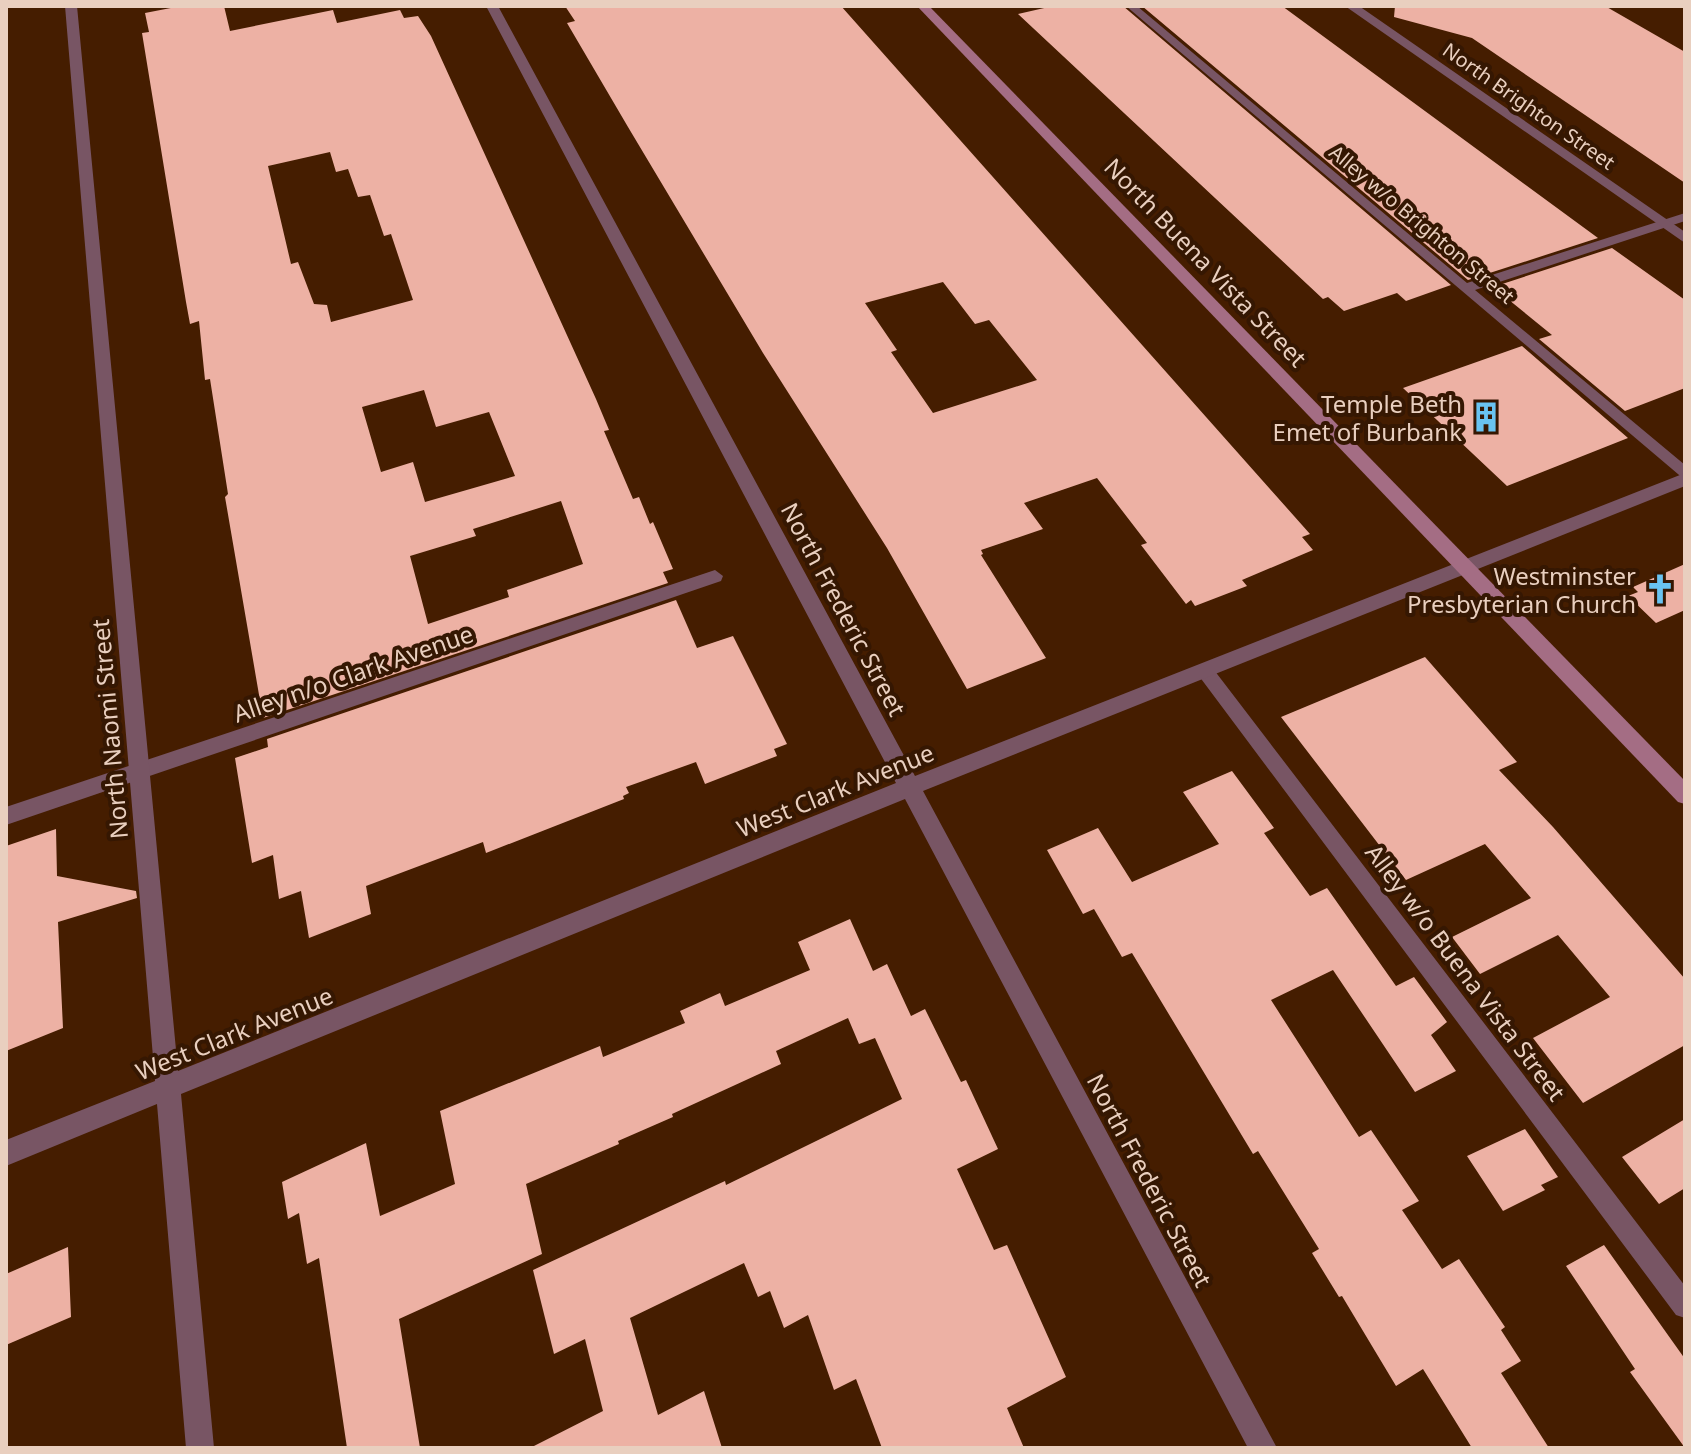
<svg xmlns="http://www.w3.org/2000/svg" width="1691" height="1454" viewBox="0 0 1691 1454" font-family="'Noto Sans',sans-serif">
<rect width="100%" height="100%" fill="#451d00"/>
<path fill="#edb1a4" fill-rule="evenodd" d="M181,6H224L230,31L333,10L337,23L400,10L404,18L418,16L431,36L596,399L609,430L604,431L633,499L639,497L650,524L653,522L673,569L663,572L668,583L263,718L225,497L228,494L210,379L205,380L199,321L190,324L186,302L142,33L149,32L145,13ZM330,152L336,172L348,169L358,197L370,195L384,236L391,234L413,300L331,322L327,305L314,304L298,262L291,264L268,166ZM424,390L436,427L489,412L515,476L425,502L413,462L381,472L362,407ZM561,501L583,564L507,590L509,597L428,624L410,556L476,536L473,529Z
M565,6H841L1310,534L1302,537L1313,550L1242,580L1247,586L1195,606L1191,600L1186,604L1141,545L1147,543L1097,478L1024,503L1043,529L981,550L983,554L981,555L1046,658L967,689L887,548L763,353L628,127L567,23L575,21ZM943,282L975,324L989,320L1037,380L933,413L891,352L897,350L865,303Z
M1053,6H1123L1451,285L1406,301L1397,293L1344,311L1328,297L1323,299L1018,14Z
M1142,6H1282L1598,238L1468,280Z
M1395,6H1605L1685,52V183L1472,38L1394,17Z
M1612,248L1685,300V388L1625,411L1539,339L1552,335L1493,287Z
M1522,346L1628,438L1507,486L1403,388Z
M1685,564V610L1656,623L1628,596L1638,592L1633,587Z
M676,600L697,648L733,636L787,744L774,749L777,756L705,784L696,762L626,787L629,793L623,796L624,799L486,853L483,842L366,886L371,914L309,938L301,891L279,899L273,855L252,863L235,758L268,747L267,739Z
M1425,657L1517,762L1499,770L1553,827L1685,979V1045L1583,1103L1533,1038L1610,997L1558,935L1480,974L1452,937L1531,898L1485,844L1406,880L1281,717Z
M1232,771L1274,828L1264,833L1310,896L1327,888L1396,986L1414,977L1447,1022L1431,1035L1456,1071L1415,1092L1333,970L1271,1000L1359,1137L1371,1130L1419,1201L1402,1210L1442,1269L1459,1259L1505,1327L1501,1330L1521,1361L1501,1373L1549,1448H1472L1423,1369L1396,1386L1342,1296L1339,1297L1312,1253L1319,1249L1258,1151L1253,1154L1132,953L1122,957L1094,909L1083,914L1047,850L1098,828L1132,882L1219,844L1183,792Z
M56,829L57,876L136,891L137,898L58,922L63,1028L6,1051V846Z
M850,919L873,971L887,964L911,1016L925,1009L961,1082L966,1080L998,1149L957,1169L994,1250L1007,1245L1066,1377L1007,1408L1024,1448H882L856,1379L834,1390L808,1315L784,1328L770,1291L758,1297L744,1263L630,1318L658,1415L704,1391L722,1448H530L603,1411L585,1339L554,1354L533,1270L725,1181L726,1185L902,1099L875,1038L859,1044L848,1018L776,1051L781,1064L672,1114L673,1117L618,1141L619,1144L526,1184L542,1254L399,1319L420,1448H347L319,1258L307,1264L299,1213L288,1219L282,1182L366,1143L380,1216L455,1184L440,1111L600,1046L603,1057L685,1023L680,1011L720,993L725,1006L810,970L798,942Z
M1685,1119V1188L1659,1204L1622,1157Z
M1525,1129L1558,1177L1541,1185L1545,1190L1503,1211L1467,1156Z
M1604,1245L1685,1359V1448L1630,1372L1635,1369L1566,1266Z
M68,1247L71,1317L6,1345V1274Z"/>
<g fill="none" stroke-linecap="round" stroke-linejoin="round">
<path fill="#785564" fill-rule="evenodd" d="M1126,6H1137L1467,283L1685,213V221L1475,290L1685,465V480Z
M715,570L723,576L721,581L6,825V807Z
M1205,664L1211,666L1685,1286V1318L1676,1315L1199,676L1196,671L1199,666Z"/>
<path fill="#785564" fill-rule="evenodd" d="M65,6H77L178,1071L896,783L486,6H498L915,776L1685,473V486L923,791L1277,1448H1248L905,799L181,1094L214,1448H186L157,1104L6,1166V1140L155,1081Z
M1345,6H1359L1685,232V243Z"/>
<path fill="#a46d84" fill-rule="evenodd" d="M917,6H929L1685,781V804L1678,802Z"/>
</g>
<defs>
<g id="building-bare" transform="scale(2.4)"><path d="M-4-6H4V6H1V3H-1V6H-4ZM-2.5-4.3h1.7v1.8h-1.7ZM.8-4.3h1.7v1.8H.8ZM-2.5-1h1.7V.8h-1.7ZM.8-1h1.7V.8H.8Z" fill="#69c3f1" stroke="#351702" stroke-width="2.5" paint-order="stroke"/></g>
<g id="church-bare" transform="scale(2.4)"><path d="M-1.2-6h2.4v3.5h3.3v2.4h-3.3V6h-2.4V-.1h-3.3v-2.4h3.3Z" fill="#69c3f1" stroke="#351702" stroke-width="2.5" paint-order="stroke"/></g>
</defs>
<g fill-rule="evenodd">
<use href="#building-bare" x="1486" y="417"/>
<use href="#church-bare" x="1660" y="589"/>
</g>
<g text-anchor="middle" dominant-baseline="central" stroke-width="8" stroke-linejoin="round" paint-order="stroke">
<g font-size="20" fill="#e9cfbf" stroke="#351702">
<text transform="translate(1529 106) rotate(35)">North Brighton Street</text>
<text transform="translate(1422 224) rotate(40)">Alley w/o Brighton Street</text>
</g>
<g font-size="24" fill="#e9cfbf" stroke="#351702">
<text transform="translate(1206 262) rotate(46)">North Buena Vista Street</text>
<text transform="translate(844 609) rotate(62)">North Frederic Street</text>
<text transform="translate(353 673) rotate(-19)">Alley n/o Clark Avenue</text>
<text transform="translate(109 729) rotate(-95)">North Naomi Street</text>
<text transform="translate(835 790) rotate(-22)">West Clark Avenue</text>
<text transform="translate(1466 972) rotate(53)">Alley w/o Buena Vista Street</text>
<text transform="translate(234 1033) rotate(-22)">West Clark Avenue</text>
<text transform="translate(1150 1180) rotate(62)">North Frederic Street</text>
</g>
<g font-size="24" fill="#e9cfbf" stroke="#351702" text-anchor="end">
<text x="1462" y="403">Temple Beth<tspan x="1462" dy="28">Emet of Burbank</tspan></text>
<text x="1636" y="575">Westminster<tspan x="1636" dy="28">Presbyterian Church</tspan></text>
</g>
</g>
<rect width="1691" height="1454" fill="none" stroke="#e9cfbf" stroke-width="16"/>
</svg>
